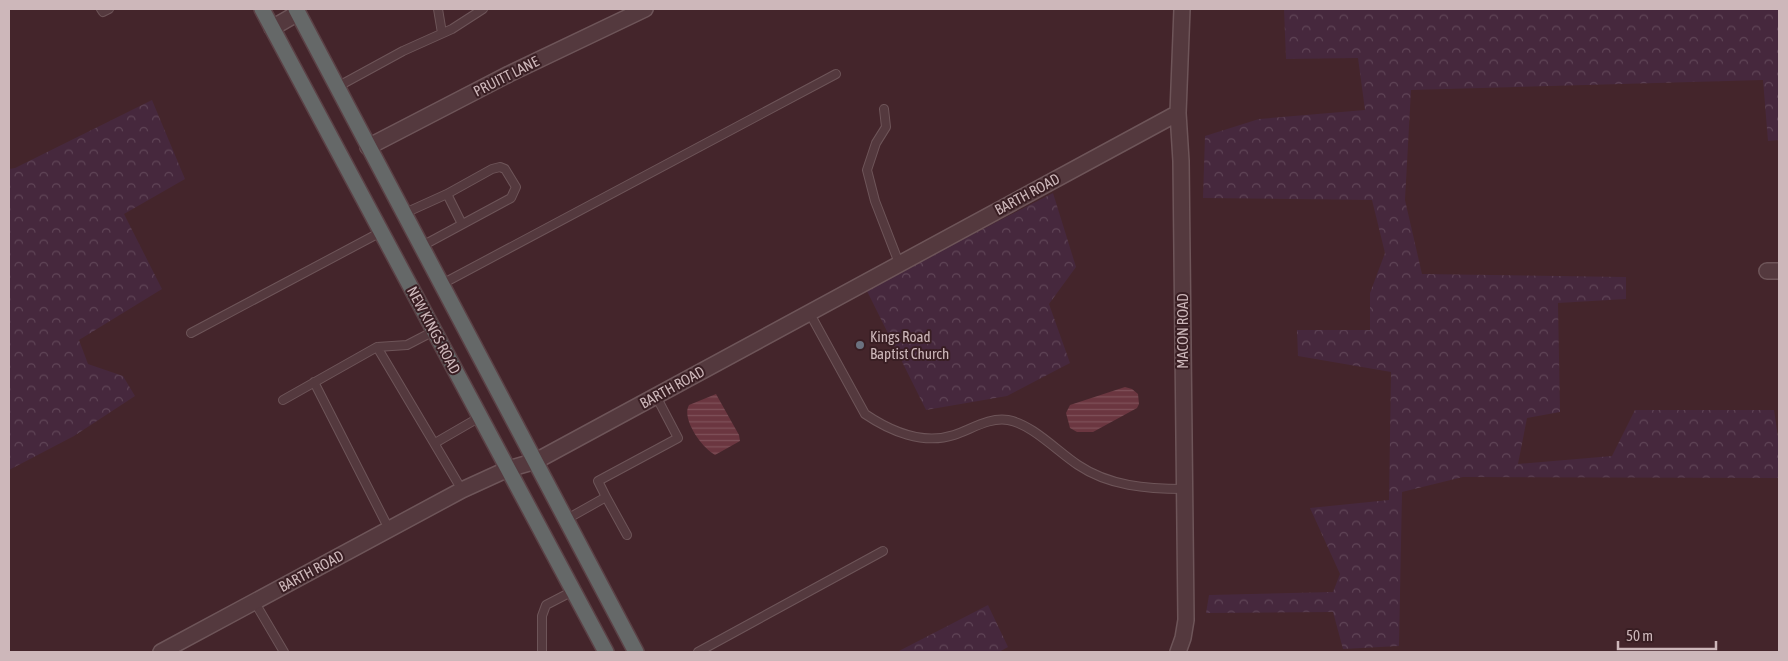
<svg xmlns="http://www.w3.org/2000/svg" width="1788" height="661" viewBox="0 0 1788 661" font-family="'Asap Condensed',sans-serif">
<defs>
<pattern id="forest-crowns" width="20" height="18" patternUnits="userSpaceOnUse" patternTransform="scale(1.25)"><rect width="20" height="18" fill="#46283d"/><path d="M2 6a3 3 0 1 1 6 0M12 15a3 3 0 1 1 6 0" fill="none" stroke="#604557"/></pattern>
<pattern id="water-rules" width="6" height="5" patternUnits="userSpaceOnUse" patternTransform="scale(1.25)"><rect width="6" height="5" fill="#6b3640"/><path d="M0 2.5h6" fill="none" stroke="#7f515a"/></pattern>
</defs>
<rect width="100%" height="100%" fill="#44252b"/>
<path fill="url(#forest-crowns)" d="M1284,9H1779V140L1768,141L1763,80L1411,90L1405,200L1422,274L1626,277V299L1558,303L1560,412L1527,418L1518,464L1612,456L1635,410H1774L1779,444V478L1463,477L1402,492L1399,646L1343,649L1333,612L1206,613L1209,595L1333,592L1340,574L1310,508L1389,500L1391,372L1298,356L1297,330H1370V293L1385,253L1372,200L1203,198L1205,136L1259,119L1365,110L1358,58L1286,59Z
M152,100L185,179L124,214L162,289L79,340L88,364L123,376L135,396L74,436L9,470V169L15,168Z
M1053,193L1076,267L1049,304L1070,363L1007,396L926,410L866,289Z
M988,605L1008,647L999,652H897Z"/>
<path fill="url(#water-rules)" d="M1125,387L1132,389L1138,394L1139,404L1137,408L1093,432H1077L1070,428L1066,413L1070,405Z
M716,394L739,435L740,441L715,455C702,448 681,419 689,405Z"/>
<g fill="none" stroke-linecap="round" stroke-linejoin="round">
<g stroke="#6e5559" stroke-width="10">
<path id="service" d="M101,9L103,12L109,9
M438,9L442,33
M337,87L403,51L452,29L483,9
M884,109L886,127L876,143L867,170L875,201L899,263
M405,213L447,194
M422,246L511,198L516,187L505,169L500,167L492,169L447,194L462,224
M442,284L836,74
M809,312L865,414C890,431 923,445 954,435C972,429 989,417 1008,420C1032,424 1058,452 1078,465C1109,486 1147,489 1184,489
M191,333L381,232
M377,347L462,490
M314,382L389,529
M283,400L377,347L407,345L434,331
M435,443L480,417
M606,497L598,481L678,438L656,396
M567,519L606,497L627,535
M254,601L284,652
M542,652V616L546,605L573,591
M698,652L883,551"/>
</g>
<g stroke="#6e5559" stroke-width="18">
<path id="minor" d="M272,28L298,13
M368,147L509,74L645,9
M1767,271H1779
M161,652L462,490L508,469L536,461L1178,113
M1178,652L1183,638L1186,620L1181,161L1178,113L1182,9"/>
</g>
<g stroke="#5b4146" stroke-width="18">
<path id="trunk" d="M262,9L606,652
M296,9L636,652"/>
</g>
<use href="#service" stroke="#54393e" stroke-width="8"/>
<use href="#minor" stroke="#54393e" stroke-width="15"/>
<use href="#trunk" stroke="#656868" stroke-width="15"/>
</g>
<circle fill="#6b7280" stroke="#391e23" stroke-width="2" cx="860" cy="345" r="5"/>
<g text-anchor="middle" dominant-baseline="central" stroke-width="4" stroke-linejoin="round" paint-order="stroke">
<g font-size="15" fill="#cdb7ba" stroke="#391e23">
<text transform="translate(506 76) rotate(-27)">PRUITT LANE</text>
<text transform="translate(1027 194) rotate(-28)">BARTH ROAD</text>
<text transform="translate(434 330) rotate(62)">NEW KINGS ROAD</text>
<text transform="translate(1182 331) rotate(-90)">MACON ROAD</text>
<text transform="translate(672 387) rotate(-29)">BARTH ROAD</text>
<text transform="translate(311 571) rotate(-28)">BARTH ROAD</text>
</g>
<g font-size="15" fill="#cdb7ba" stroke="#391e23" text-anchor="start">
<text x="870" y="336">Kings Road<tspan x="870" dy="17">Baptist Church</tspan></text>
</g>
</g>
<rect width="1788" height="661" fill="none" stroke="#cdb7ba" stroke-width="20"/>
<path d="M1618 641v8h98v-8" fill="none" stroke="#cdb7ba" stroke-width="2.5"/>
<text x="1626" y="641" font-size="15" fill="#cdb7ba" stroke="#391e23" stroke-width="4" paint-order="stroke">50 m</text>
</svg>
